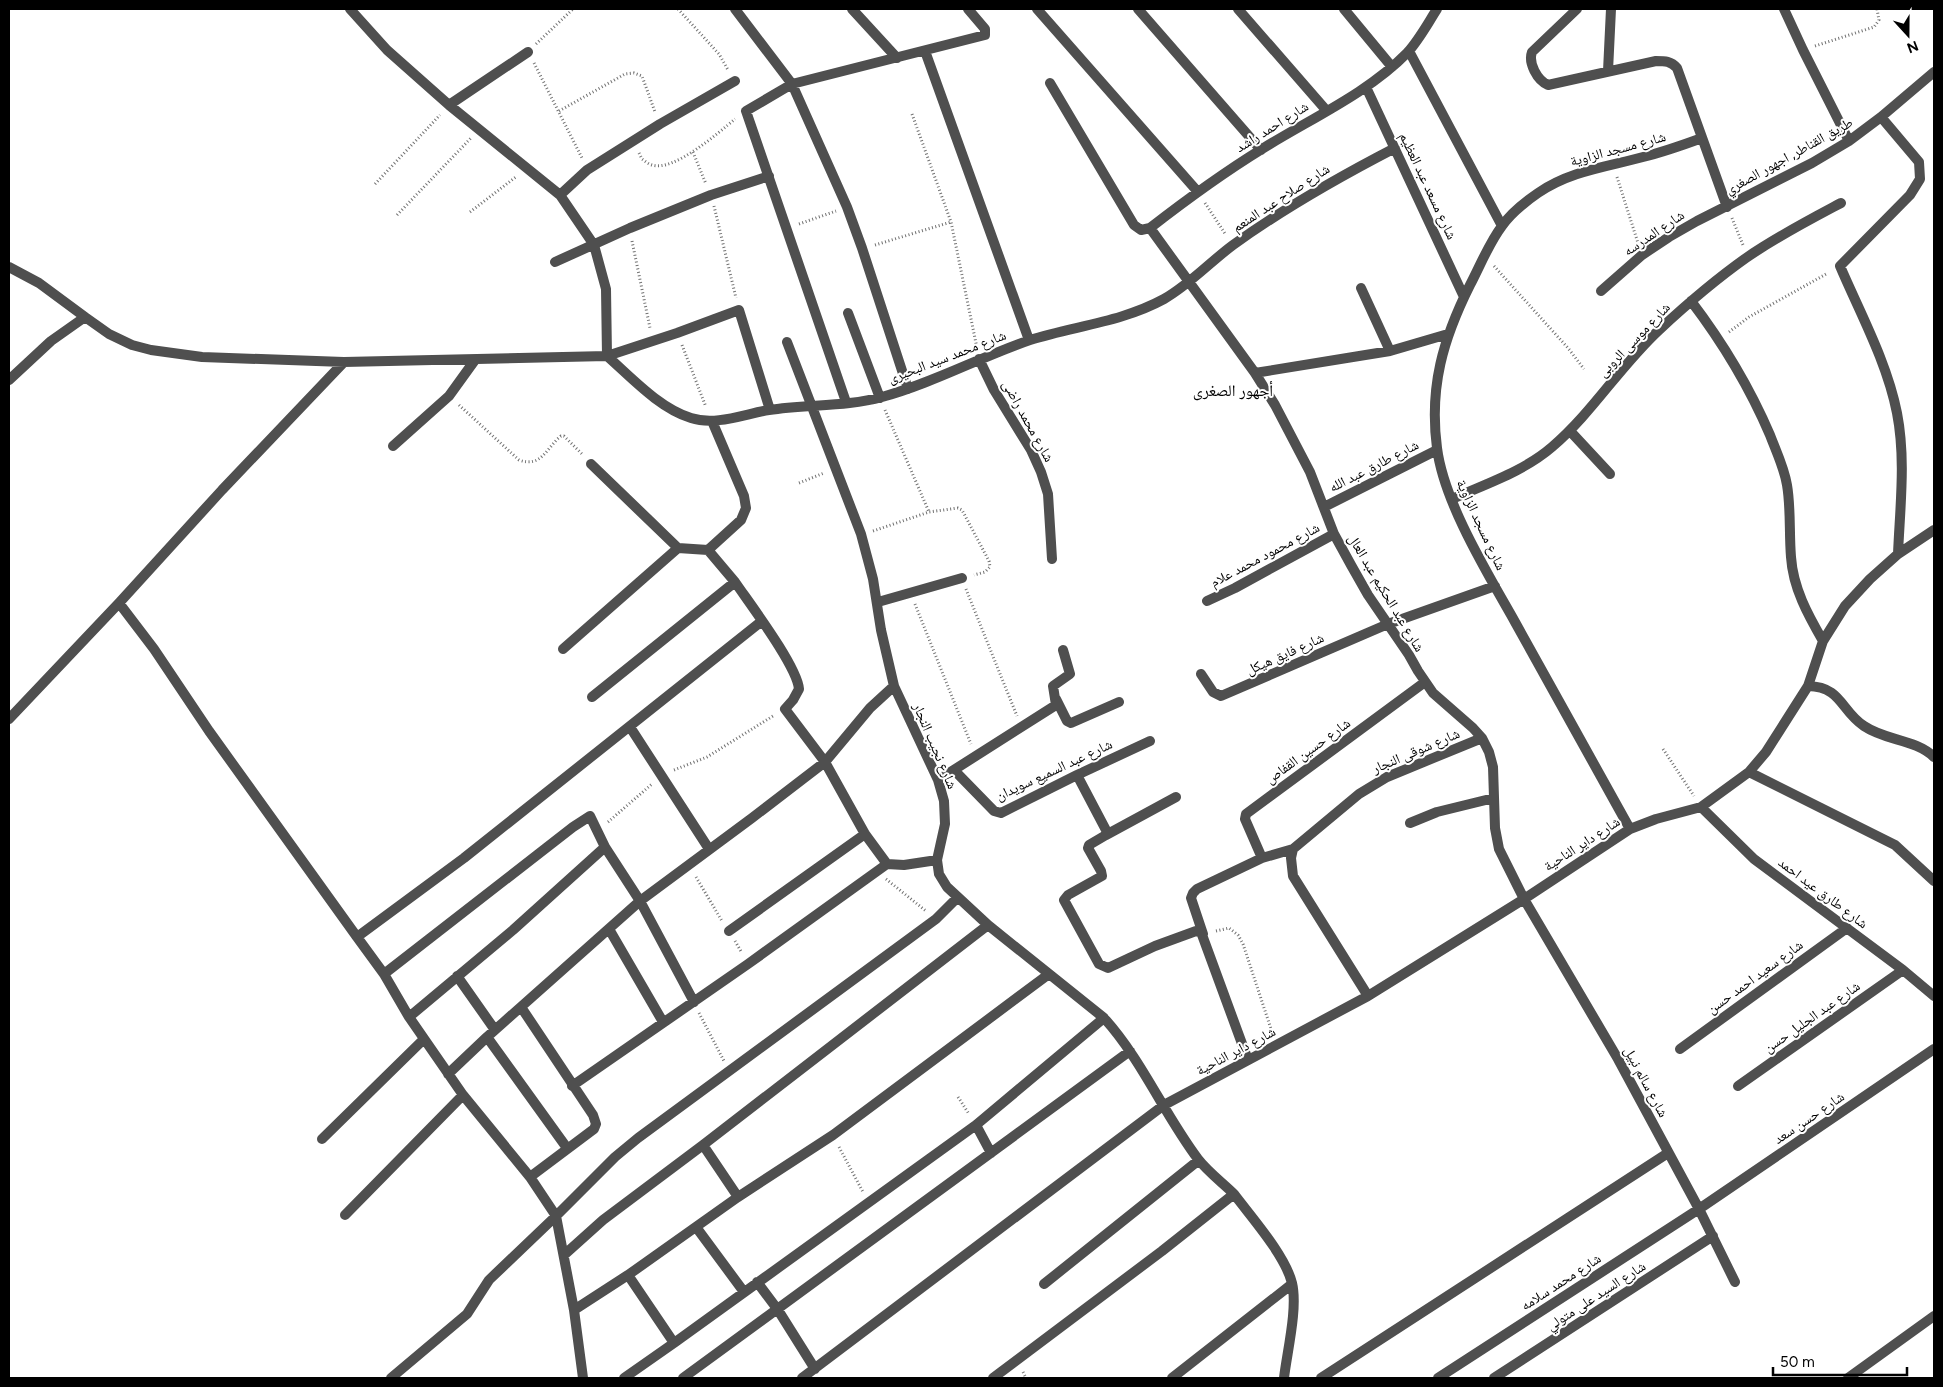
<svg xmlns="http://www.w3.org/2000/svg" width="1943" height="1387" viewBox="0 0 1943 1387" font-family="Figtree,'Noto Naskh Arabic',sans-serif">
<rect width="100%" height="100%" fill="#fff"/>
<g fill="none" stroke-linecap="round" stroke-linejoin="round">
<path stroke="#717171" stroke-width="3" stroke-dasharray="1 2.5" stroke-linecap="butt" d="M678,9L719,54L728,70
M536,44L573,9
M1815,46L1874,27L1879,20L1877,9
M534,63L582,158
M559,111L625,74L634,73L642,76L655,112
M912,114L951,222L977,348
M693,152L706,184
M639,153L642,159C645,161 648,164 652,165C674,172 718,133 735,119
M1617,177L1638,243
M375,184L440,115
M1205,203L1226,235
M714,206L736,298
M470,212L517,176
M397,215L471,138
M1732,218L1743,245
M799,224L836,211
M632,241L650,328
M875,245L951,222
M1494,266L1568,348L1584,369
M1729,332L1749,317L1828,273
M682,345L706,407
M459,405L519,460C542,468 546,448 561,436H564L582,454
M885,410L929,512
M799,483L824,473
M873,531L929,512L958,508L962,510L989,561L990,567L985,572L974,575
M966,589L1017,716
M915,604L971,744
M1663,749L1694,796
M674,770L707,757L773,716
M608,822L652,784
M696,877L722,921
M886,879L926,911
M1216,931L1229,928L1238,935L1243,944L1272,1032
M735,941L742,953
M699,1013L724,1061
M958,1097L969,1114
M839,1147L863,1192
M1023,1372L1026,1378"/>
<path stroke="#4f4f4f" stroke-width="10" d="M350,9L387,50L449,105L560,195L594,245L606,289L607,356
M735,9L792,84L847,207L862,248L908,389
M852,9L897,58
M1037,9L1198,192
M1138,9L1261,150
M1238,9L1326,110
M1344,9L1392,67
M1577,9L1532,52C1528,63 1537,80 1548,85L1656,61C1665,61 1671,61 1677,68L1727,207
M1784,9L1803,50L1849,141
M925,51L1029,340
M1409,51L1502,226
M1608,71L1611,9
M1050,83L1134,225L1141,230L1150,228C1186,200 1223,173 1262,149C1310,119 1368,93 1407,53C1419,40 1428,23 1437,9
M1366,87L1464,297
M449,105L528,52
M1881,117L1919,162L1920,179L1910,195L1840,266C1860,313 1887,362 1897,413C1906,459 1900,507 1898,554
M560,195L587,170L660,124L735,81
M1150,228L1255,373L1275,405L1310,472L1334,534L1351,565L1368,595L1409,655L1418,671L1433,693L1473,728L1482,738L1489,752L1493,767L1495,828L1499,849L1524,899L1618,1059L1699,1209L1735,1282
M555,262L630,228L711,195L769,176
M9,267L39,283L85,317
M1361,288L1390,351
M1601,291L1642,255L1669,237L1697,221L1812,163L1849,141L1881,117L1934,72
M1691,301C1723,343 1749,386 1770,435C1776,451 1784,467 1787,485C1791,508 1789,533 1791,557C1793,588 1808,615 1823,641
M848,313L880,398
M787,342L861,534L873,579L881,630L894,686L938,780L944,801L945,824L937,860L939,874L947,887L988,925L1104,1018C1142,1060 1164,1114 1198,1159C1208,1172 1223,1183 1234,1194L1162,1251L993,1378
M607,356C632,378 659,408 691,418C716,426 744,414 769,410C805,404 847,407 882,397C933,383 980,357 1030,340C1074,326 1122,322 1164,299C1189,285 1210,262 1233,245C1284,208 1339,177 1395,148
M979,359L994,390L1031,450L1041,472L1048,494L1052,559
M1255,373L1390,351L1448,334
M9,380L51,341L85,317L109,334L132,345L151,350L202,357L344,362L607,356L677,333L739,310L770,410
M846,402L746,111L792,84L985,35V29L968,9
M1570,431L1610,474
M393,446L449,396L475,360
M591,464L678,548L708,550L741,520L746,508L744,496L712,421
M1452,499C1485,484 1523,472 1552,447C1592,413 1620,366 1659,330C1687,304 1715,280 1746,258C1776,237 1809,220 1841,203
M1324,507L1437,450
M708,550L735,582
M1207,601L1235,588L1334,534
M878,602L962,578
M119,603L154,649L209,731L357,937
M563,649L678,548
M1201,674L1213,692L1221,696L1388,624L1495,586
M1808,686C1842,687 1840,710 1864,726C1886,741 1915,739 1934,757
M592,697L735,582C750,604 797,666 799,689L793,700L785,709L825,762L865,834L887,864
M1056,699L1067,721L1071,723L1119,702
M9,719L119,603L222,490L344,362
M630,727L709,849
M954,770L994,811L1001,813L1077,775L1150,741
M1749,772L1895,845L1934,881
M1077,775L1107,832L1106,835L1089,845L1088,848L1101,871L1102,876L1068,895L1064,900L1099,964L1108,968L1155,946L1196,931L1201,932L1248,1060
M938,780L1056,705L1053,686L1070,674L1063,650
M1701,807L1754,859L1903,970L1934,996
M1410,823L1437,812L1494,798
M1630,829C1592,760 1553,691 1515,622C1488,574 1444,503 1437,448C1429,387 1443,339 1470,285C1480,266 1489,243 1502,226C1511,213 1525,202 1538,193C1570,171 1606,167 1643,157C1663,152 1683,145 1702,138
M1106,835L1176,797
M1293,849L1291,858L1293,876L1368,996
M1262,858L1245,819L1246,814L1425,682
M609,929L663,1022
M729,931L865,834
M1203,934L1191,898L1193,893L1197,889L1262,858L1293,849L1359,794L1387,777L1482,738
M384,974L573,827L590,816L605,847L640,901L694,1002
M457,976L495,1030
M521,1007L593,1115L596,1124L594,1129L530,1177
M409,1017L513,930L605,847
M487,1037L567,1148
M1680,1049L1847,928
M448,1074L487,1037L640,901L752,818L825,762L870,708L894,686
M572,1086L748,964L887,864L904,865L937,860
M1738,1086L1903,970
M976,1125L991,1153
M322,1139L424,1039
M703,1145L738,1197
M1234,1194C1252,1218 1285,1255 1292,1283C1298,1308 1287,1352 1284,1378
M345,1215L463,1095
M696,1227L744,1292
M564,1255L603,1220L703,1145L988,925
M757,1282L778,1310L815,1369
M1044,1284L1199,1160
M574,1310L628,1275L738,1197L833,1135L1049,974
M674,1343L976,1125L1104,1018
M391,1378L467,1314L489,1280L556,1216L615,1157L638,1138L936,919L957,898
M583,1378L574,1310L556,1216L530,1177L463,1095L409,1017L384,974L357,937L464,858L762,621
M624,1378L674,1343L628,1275
M683,1378L1130,1051
M802,1378L1164,1105L1368,996L1524,899L1630,829L1656,819L1701,807L1749,772L1766,752L1808,686L1823,641L1845,606L1870,579L1898,554L1934,530
M1172,1378L1292,1284
M1321,1378L1668,1153
M1438,1378L1699,1209L1934,1049
M1494,1378L1713,1236
M1848,1378L1934,1316"/>
</g>
<g text-anchor="middle" dominant-baseline="central" stroke-width="4" stroke-linejoin="round" paint-order="stroke">
<g font-size="14" fill="#000" stroke="#fff">
<text transform="translate(1272 127) rotate(-32)">شارع احمد راشد</text>
<text transform="translate(1618 149) rotate(-15)">شارع مسجد الزاوية</text>
<text transform="translate(1789 156) rotate(-29)">طريق القناطر, اجهور الصغري</text>
<text transform="translate(1428 186) rotate(65)">شارع مسعد عبد العظيم</text>
<text transform="translate(1281 198) rotate(-33)">شارع صلاح عبد المنعم</text>
<text transform="translate(1654 233) rotate(-34)">شارع المدرسه</text>
<text transform="translate(1634 340) rotate(-46)">شارع موسى الروبى</text>
<text transform="translate(947 357) rotate(-21)">شارع محمد سيد البحيرى</text>
<text transform="translate(1028 421) rotate(61)">شارع محمد راضى</text>
<text transform="translate(1374 466) rotate(-27)">شارع طارق عبد الله</text>
<text transform="translate(1481 525) rotate(65)">شارع مسجد الزاوية</text>
<text transform="translate(1265 555) rotate(-28)">شارع محمود محمد علام</text>
<text transform="translate(1386 593) rotate(59)">شارع عبد الحكيم عبد العال</text>
<text transform="translate(1285 654) rotate(-24)">شارع فايق هيكل</text>
<text transform="translate(935 746) rotate(67)">شارع نجيب النجار</text>
<text transform="translate(1308 751) rotate(-36)">شارع حسين القفاص</text>
<text transform="translate(1416 751) rotate(-23)">شارع شوقى النجار</text>
<text transform="translate(1054 770) rotate(-25)">شارع عبد السميع سويدان</text>
<text transform="translate(1582 844) rotate(-33)">شارع داير الناحية</text>
<text transform="translate(1823 893) rotate(37)">شارع طارق عيد احمد</text>
<text transform="translate(1755 977) rotate(-36)">شارع سعيد احمد حسن</text>
<text transform="translate(1812 1017) rotate(-35)">شارع عبد الجليل حسن</text>
<text transform="translate(1236 1051) rotate(-28)">شارع داير الناحية</text>
<text transform="translate(1646 1082) rotate(62)">شارع سالم نبيل</text>
<text transform="translate(1809 1118) rotate(-34)">شارع حسن سعد</text>
<text transform="translate(1561 1282) rotate(-33)">شارع محمد سلامه</text>
<text transform="translate(1596 1296) rotate(-33)">شارع السيد على متولي</text>
</g>
<g font-size="16" fill="#000" stroke="#fff">
<text x="1233" y="390">أجهور الصغرى</text>
</g>
</g>
<rect width="1943" height="1387" fill="none" stroke="#000000" stroke-width="20"/>
<g transform="translate(1908 35) rotate(159)" stroke="#ffffff" stroke-width="4" paint-order="stroke">
<path d="M0-4L9 19L0 12L-9 19Z" fill="#000000"/>
<text y="-8" font-size="14" font-weight="bold" text-anchor="middle" fill="#000000">N</text>
</g>
<path d="M1773 1367v8h134v-8" fill="none" stroke="#000000" stroke-width="2.5"/>
<text x="1780" y="1367" font-size="15" fill="#000000" stroke="#ffffff" stroke-width="4" paint-order="stroke">50 m</text>
</svg>
